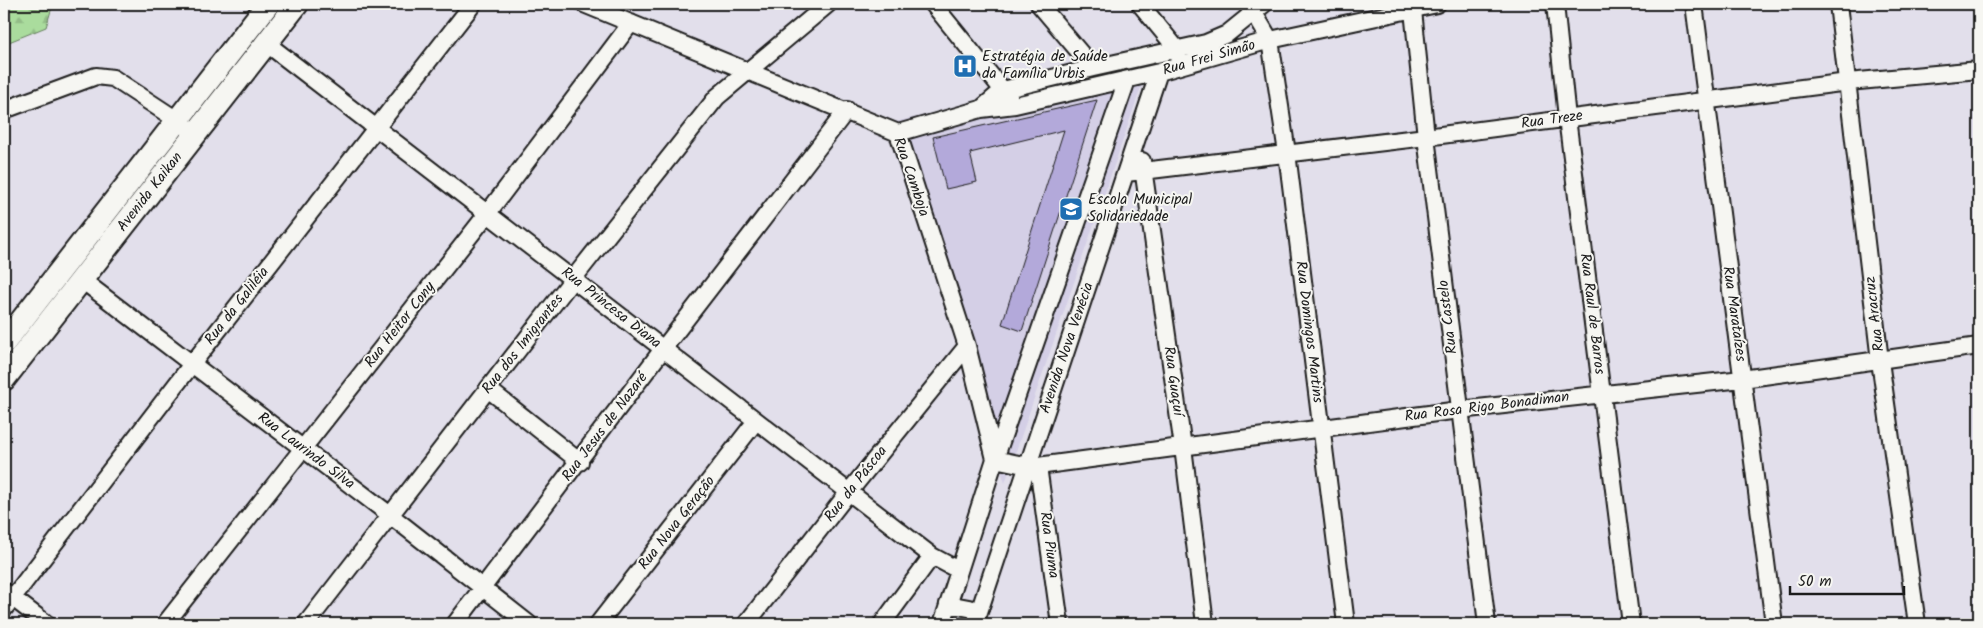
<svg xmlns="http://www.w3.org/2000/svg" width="1983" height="628" viewBox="0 0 1983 628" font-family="Kalam,sans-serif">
<defs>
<pattern id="forest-firs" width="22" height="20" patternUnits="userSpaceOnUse" patternTransform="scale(1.25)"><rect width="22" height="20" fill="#aadc9d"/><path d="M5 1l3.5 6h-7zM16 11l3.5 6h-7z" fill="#92bc87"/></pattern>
</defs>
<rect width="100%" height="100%" fill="#e2dfeb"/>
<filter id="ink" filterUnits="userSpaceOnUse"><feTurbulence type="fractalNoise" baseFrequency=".02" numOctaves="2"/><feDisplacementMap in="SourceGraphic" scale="10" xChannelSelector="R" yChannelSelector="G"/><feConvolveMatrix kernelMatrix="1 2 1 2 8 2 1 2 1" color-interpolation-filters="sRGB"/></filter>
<g filter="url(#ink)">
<path fill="#d4cfe6" d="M1150,61L1005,483L928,240L895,122Z"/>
<path fill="url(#forest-firs)" stroke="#637c5c" d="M4,4H53L46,27L4,44Z"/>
<path fill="#b3a9da" stroke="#1c1c1c" d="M1097,100L1022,331L1002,324L1064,130L970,153L977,182L946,189L933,137Z"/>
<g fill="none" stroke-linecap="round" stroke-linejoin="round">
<g stroke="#1c1c1c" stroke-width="20">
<path id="street" d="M584,4L898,133L967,346L995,459L1028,466H1038L1459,410L1742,379L1979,346
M933,4L1010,99
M1039,4L1093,68
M1140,4L1177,49L1178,57
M1247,4L1254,13L1270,40L1287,153L1346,624
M1555,4L1567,118L1631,624
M1694,4L1774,624
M1838,4L1880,361L1917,624
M1413,10L1426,137L1487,624
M266,43L932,556L958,570
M981,109L1003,90L1093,68L1206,43L1227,34L1264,4
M4,110L96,76L113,78L186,126
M898,133L981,109L1015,105L1159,72L1270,40L1437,4
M1142,161L1183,447L1205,624
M1126,173L1426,137L1848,82L1979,70
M1084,201L1113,211
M82,280L390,515L529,624
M488,389L580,462
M1038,466L1060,624
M5,592L47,624
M948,604L979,610
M4,609L192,364L473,4
M165,624L487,214L631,23
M306,624L573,279L717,97L828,4
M455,624L663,349L847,110
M598,624L756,421
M746,624L848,493L967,346
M882,624L932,556
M942,624L995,459L1127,80
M975,624L1159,72"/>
</g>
<g stroke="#1c1c1c" stroke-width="26">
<path id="secondary" d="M4,343L268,4
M4,379L297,4"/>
</g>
<use href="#street" stroke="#f6f6f2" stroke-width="16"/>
<use href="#secondary" stroke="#f6f6f2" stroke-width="22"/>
</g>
</g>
<defs>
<g id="hospital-square" transform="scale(1.25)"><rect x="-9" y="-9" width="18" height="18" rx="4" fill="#1f6fb2" stroke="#f6f6f2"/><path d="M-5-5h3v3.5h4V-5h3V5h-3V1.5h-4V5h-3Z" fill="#fff"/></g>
<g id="school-square" transform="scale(1.25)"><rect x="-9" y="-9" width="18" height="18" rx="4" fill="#1f6fb2" stroke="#f6f6f2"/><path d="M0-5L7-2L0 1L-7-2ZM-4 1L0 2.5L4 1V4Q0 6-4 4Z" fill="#fff"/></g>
</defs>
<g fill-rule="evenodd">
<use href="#hospital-square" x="965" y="66"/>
<use href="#school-square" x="1071" y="209"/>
</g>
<g text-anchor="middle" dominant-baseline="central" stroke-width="4" stroke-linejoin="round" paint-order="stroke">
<g font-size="15" fill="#1c1c1c" stroke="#f6f6f2" text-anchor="start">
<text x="982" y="57">Estratégia de Saúde<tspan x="982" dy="17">da Família Urbis</tspan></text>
<text x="1088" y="200">Escola Municipal<tspan x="1088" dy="17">Solidariedade</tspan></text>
</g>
<g font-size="15" fill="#1c1c1c" stroke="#f6f6f2">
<text transform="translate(1209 58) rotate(-16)">Rua Frei Simão</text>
<text transform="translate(1552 120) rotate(-8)">Rua Treze</text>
<text transform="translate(911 177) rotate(71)">Rua Camboja</text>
<text transform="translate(150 192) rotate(-52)">Avenida Kaikan</text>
<text transform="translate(237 306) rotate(-52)">Rua da Galiléia</text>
<text transform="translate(611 308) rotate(38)">Rua Princesa Diana</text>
<text transform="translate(1592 314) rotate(83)">Rua Raul de Barros</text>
<text transform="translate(1734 314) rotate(82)">Rua Marataízes</text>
<text transform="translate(1875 314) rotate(-97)">Rua Aracruz</text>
<text transform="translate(1448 317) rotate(-97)">Rua Castelo</text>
<text transform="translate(400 325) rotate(-52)">Rua Heitor Cony</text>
<text transform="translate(1309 332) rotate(83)">Rua Domingos Martins</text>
<text transform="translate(523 344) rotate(-52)">Rua dos Imigrantes</text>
<text transform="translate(1067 348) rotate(-71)">Avenida Nova Venécia</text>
<text transform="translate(1173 381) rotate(82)">Rua Guaçuí</text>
<text transform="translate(1487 407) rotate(-7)">Rua Rosa Rigo Bonadiman</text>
<text transform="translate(605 427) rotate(-53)">Rua Jesus de Nazaré</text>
<text transform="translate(306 451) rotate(37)">Rua Laurindo Silva</text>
<text transform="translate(856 484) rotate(-52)">Rua da Páscoa</text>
<text transform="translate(677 523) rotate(-52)">Rua Nova Geração</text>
<text transform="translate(1049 545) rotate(82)">Rua Piuma</text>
</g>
</g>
<rect width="1983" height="628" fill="none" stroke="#f6f6f2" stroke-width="20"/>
<rect x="10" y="10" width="1963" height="608" fill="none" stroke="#1c1c1c" stroke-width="2" filter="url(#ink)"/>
<path d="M1790 586v8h114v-8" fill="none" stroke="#1c1c1c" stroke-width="2.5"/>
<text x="1798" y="586" font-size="15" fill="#1c1c1c" stroke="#f6f6f2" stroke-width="4" paint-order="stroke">50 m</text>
</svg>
